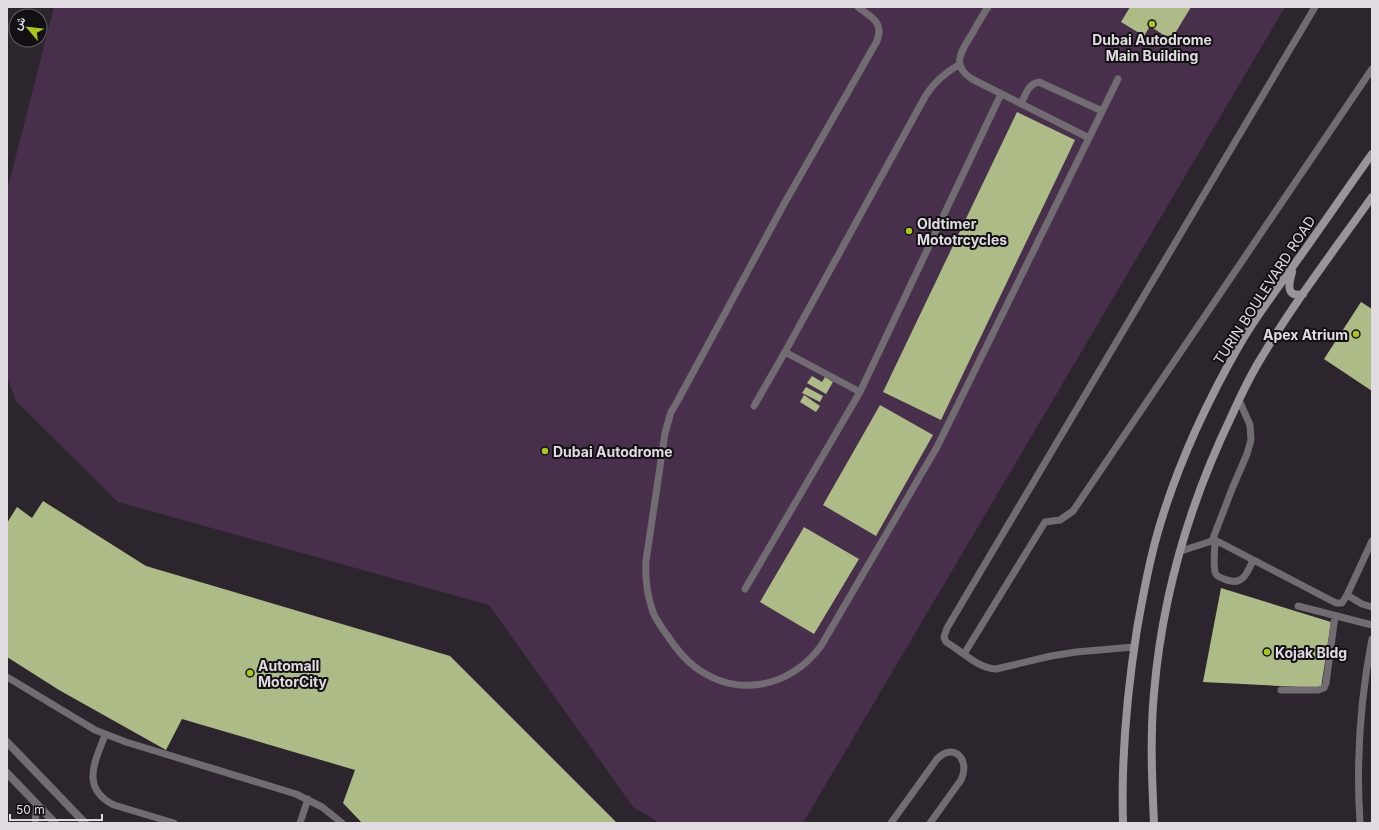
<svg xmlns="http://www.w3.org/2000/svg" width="1379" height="830" viewBox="0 0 1379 830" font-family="Inter,Vazirmatn,sans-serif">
<rect width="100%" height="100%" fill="#2d252e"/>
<path fill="#482f4b" d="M54,7H1285L803,823H660L633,807L489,605L118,502L16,401L7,377V191Z"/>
<path fill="#adbb86" d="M1130,7H1191L1171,40L1150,26L1144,36L1121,22Z
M1017,112L1075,140L941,420L883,392Z
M1361,302L1372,309V391L1324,359Z
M812,376L822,382L825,377L833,382L826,394L807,383Z
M806,387L823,396L820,402L802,393Z
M804,395L820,406L816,412L800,402Z
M880,405L933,435L876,536L823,505Z
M43,501L146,566L450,656L617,823H362L343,803L355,770L182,719L166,750L59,690L7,657V523L17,507L32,518Z
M804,527L859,559L814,634L760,602Z
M1221,588L1331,622L1321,688L1203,682Z"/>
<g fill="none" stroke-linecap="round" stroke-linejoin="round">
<path stroke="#716c71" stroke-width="7" d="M858,7C872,18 884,22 877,41L784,204L677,402L671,412L665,433L646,561C645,579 647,595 653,612C656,620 662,628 667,635C675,647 684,659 695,667C738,699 790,687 821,646L937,447L1118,79
M988,7C982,16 977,25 972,34C962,50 950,65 972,79L1089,138
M1021,104C1026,94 1028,84 1039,82L1102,111
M785,352L860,392
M754,406L785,352L926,95C935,81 946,72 960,64
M1215,540C1215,550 1213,562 1215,572C1216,576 1221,578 1224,579C1242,587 1247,574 1253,560
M1212,541L1232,489L1247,454L1251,440L1250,425L1239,400
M1181,551L1215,540L1336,603H1342L1347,595L1372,541
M745,589L860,392L1001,94
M1347,595L1362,604L1372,607
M1298,606L1372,625
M1134,647L1076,652L1051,656L996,669C977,668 962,651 946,642L944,637L947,628L1315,7
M964,654L1045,522L1060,520L1073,511L1372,69
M7,677L95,730L126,742L296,794L322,807L342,823
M1281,690H1318L1324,688L1326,683L1335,616
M105,735C95,762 80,788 114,805L174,823
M35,823L37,804
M300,823L308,799
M891,823L937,759C953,742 971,759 961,780L930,823
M1360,823C1356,761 1360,700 1372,639"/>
<path stroke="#716c71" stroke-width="8" d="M7,742L85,823
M7,773L55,823"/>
<path stroke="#9a939b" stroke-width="8" d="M1292,272C1289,283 1285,298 1303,294
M1123,823C1121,758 1127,693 1137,629C1144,590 1151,552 1163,515C1182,455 1209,398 1240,344C1257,315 1277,289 1296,262C1322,226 1346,190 1372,154
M1154,823C1152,780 1150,736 1154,693C1162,597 1190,502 1232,415C1241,395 1251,374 1263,355C1296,300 1335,249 1372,197"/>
</g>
<g fill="#a9c71a" stroke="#131014" stroke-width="1.5">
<circle cx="1152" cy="24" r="4"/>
<circle cx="909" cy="231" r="4"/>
<circle cx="1356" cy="334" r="4"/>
<circle cx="545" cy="451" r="4"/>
<circle cx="1267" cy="652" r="4"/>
<circle cx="250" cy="673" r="4"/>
</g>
<g text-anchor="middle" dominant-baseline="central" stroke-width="4" stroke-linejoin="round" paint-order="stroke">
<g font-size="14" font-weight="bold" fill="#e0dbe1" stroke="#131014" text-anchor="start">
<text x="1152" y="39" text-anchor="middle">Dubai Autodrome<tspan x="1152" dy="16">Main Building</tspan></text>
<text x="917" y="223">Oldtimer<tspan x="917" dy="16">Mototrcycles</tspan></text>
<text x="1348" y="334" text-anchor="end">Apex Atrium</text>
<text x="553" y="451">Dubai Autodrome</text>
<text x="1275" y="652">Kojak Bldg</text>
<text x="258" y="665">Automall<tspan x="258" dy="16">MotorCity</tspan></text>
</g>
<g font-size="14" fill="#e0dbe1" stroke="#131014">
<text transform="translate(1264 290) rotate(-57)">TURIN BOULEVARD ROAD</text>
</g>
</g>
<rect width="1379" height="830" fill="none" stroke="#e0dbe1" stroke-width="16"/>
<g transform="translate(28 28) rotate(298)"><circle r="19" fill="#131014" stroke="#656166"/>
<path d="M0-3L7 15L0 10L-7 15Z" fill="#a9c71a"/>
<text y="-6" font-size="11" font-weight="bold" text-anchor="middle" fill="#e0dbe1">ش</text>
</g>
<path d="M10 814v6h92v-6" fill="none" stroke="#e0dbe1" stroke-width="2"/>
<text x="16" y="814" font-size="12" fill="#e0dbe1" stroke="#131014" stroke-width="3" paint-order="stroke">50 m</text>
</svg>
